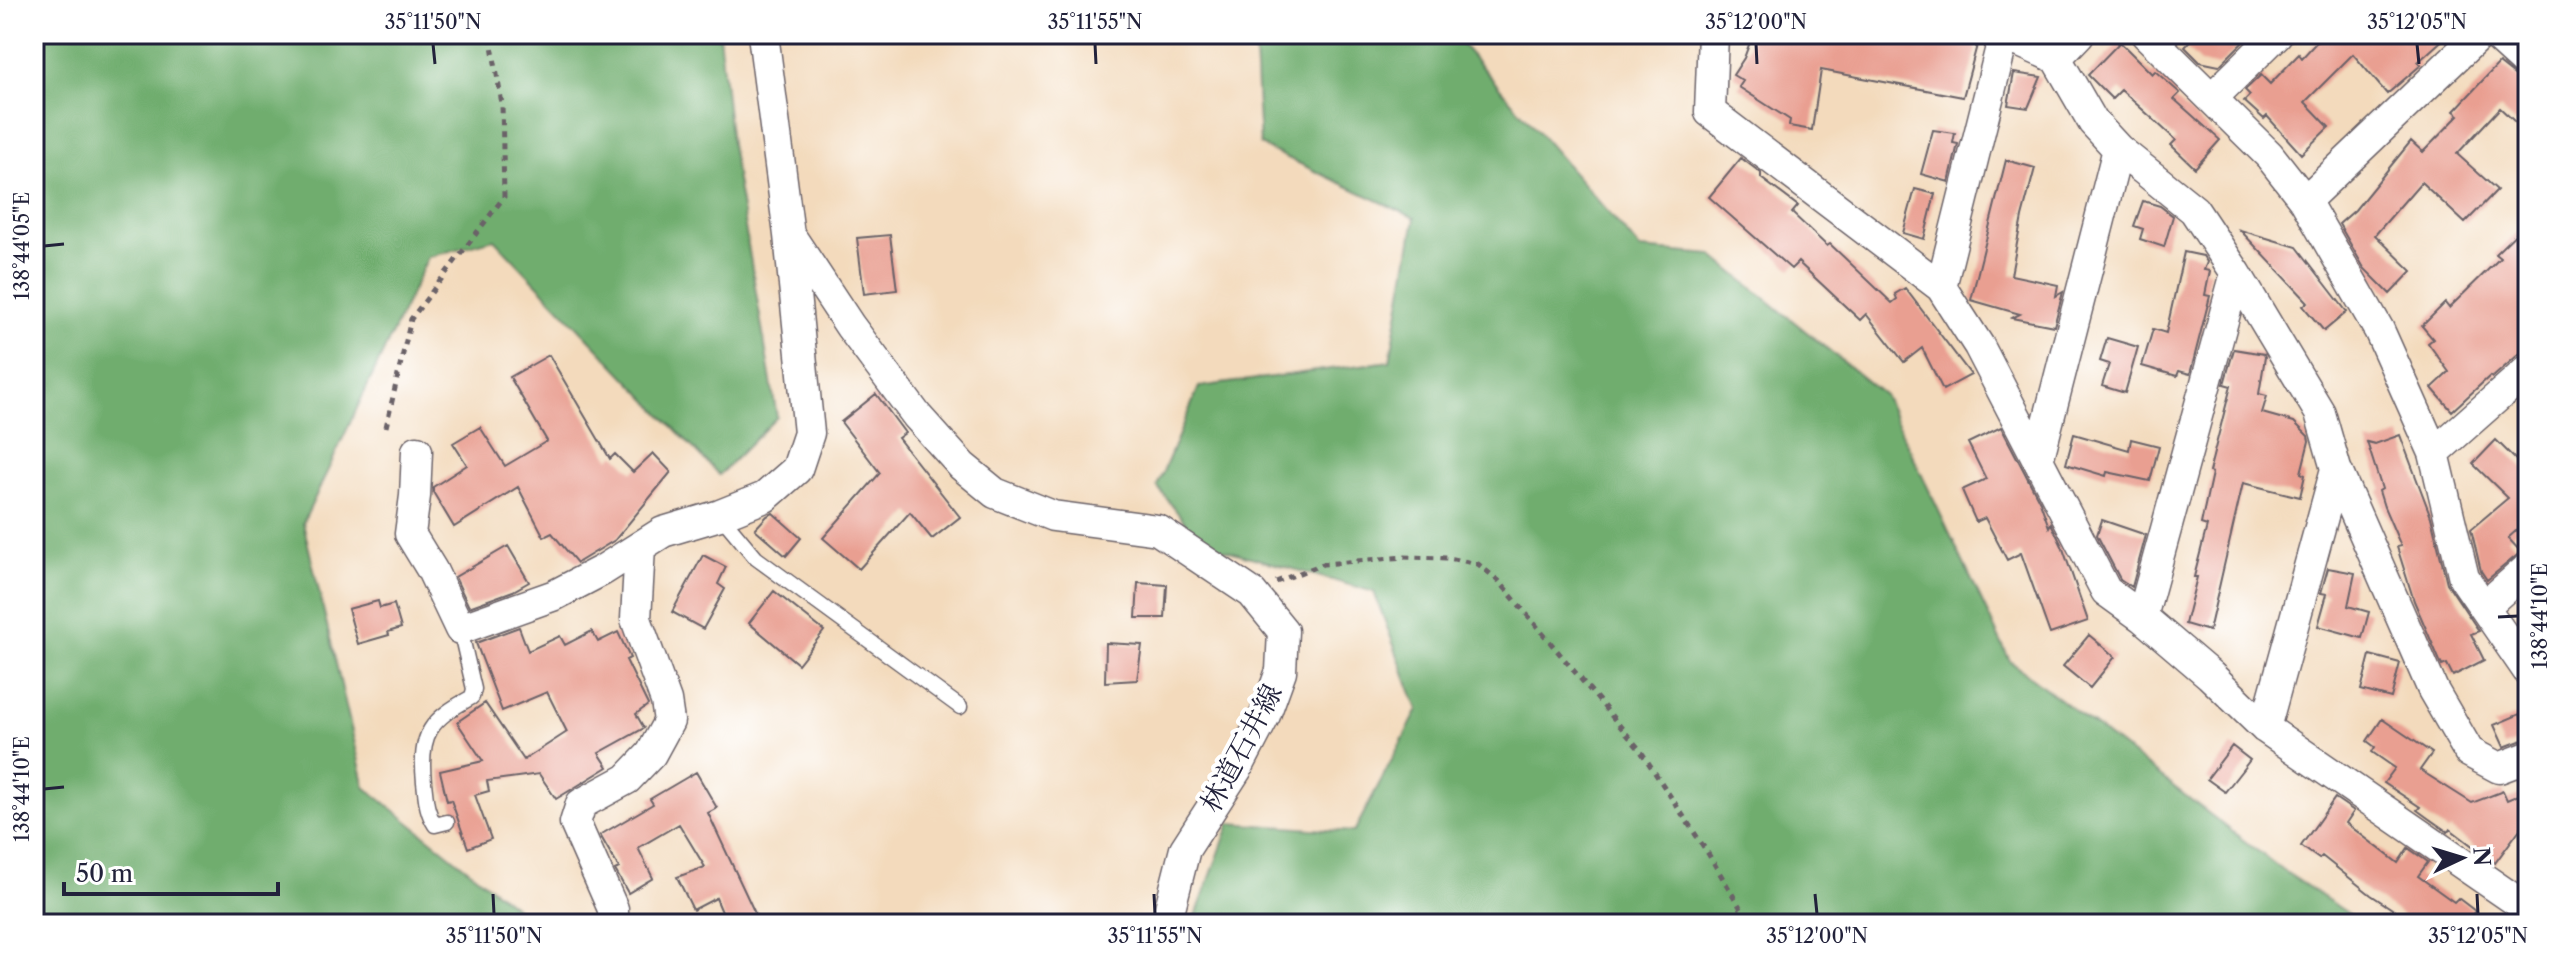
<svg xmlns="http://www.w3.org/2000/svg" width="2562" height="958" viewBox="0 0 2562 958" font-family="'Libre Caslon Text','Noto Serif JP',serif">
<rect width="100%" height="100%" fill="#fff"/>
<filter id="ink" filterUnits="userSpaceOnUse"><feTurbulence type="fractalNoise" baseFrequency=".0125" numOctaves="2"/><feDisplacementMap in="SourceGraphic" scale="16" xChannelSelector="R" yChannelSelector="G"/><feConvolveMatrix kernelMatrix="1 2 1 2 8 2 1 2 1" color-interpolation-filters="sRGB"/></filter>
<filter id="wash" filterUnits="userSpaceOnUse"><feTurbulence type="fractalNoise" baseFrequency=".006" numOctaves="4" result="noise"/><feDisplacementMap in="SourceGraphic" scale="32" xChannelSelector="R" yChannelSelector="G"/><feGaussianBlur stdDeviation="1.8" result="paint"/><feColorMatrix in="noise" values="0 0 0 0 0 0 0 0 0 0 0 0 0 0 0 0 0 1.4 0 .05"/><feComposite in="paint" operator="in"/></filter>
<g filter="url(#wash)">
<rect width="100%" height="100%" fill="#f3dabc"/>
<path fill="#70ad6e" stroke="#496854" stroke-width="2" d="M34,34H719L731,144L777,417L719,475L494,239L428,257L303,523L365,787L536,924H34Z
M1254,34H1453L1640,249L1712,255L1884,395L2010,661L2281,869L2364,924H1193L1230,823L1354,832L1418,710L1374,592L1201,543L1157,486L1199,387L1390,361L1415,218L1260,145Z"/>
<g id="blocks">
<path fill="#e99f91" d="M1753,34H1838L1875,41L1878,34H1980L1963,97L1821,70L1812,130L1789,126L1790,120L1739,87L1743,81L1733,75L1744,58Z
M2197,34H2251L2219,66L2200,62L2185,47Z
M2324,34H2449L2418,62L2421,65L2387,94L2353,54L2305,102L2329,127L2301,154L2267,116L2264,119L2244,101L2250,95L2245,90L2261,75L2270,84L2299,54L2302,58Z
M2120,42L2152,74L2155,71L2180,93L2174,99L2220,140L2195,168L2171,145L2176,140L2121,90L2112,99L2088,75Z
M2499,63L2528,86V134L2500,108L2457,154L2497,190L2465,223L2421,182L2375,235L2412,271L2390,294L2364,268L2339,224L2355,210L2411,141L2423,152L2459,115L2454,111Z
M2014,73L2041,77L2028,108L2008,105Z
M1933,130L1955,133L1953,143L1958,144L1949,182L1921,174Z
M1741,158L1761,173V178L1798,206L1792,213L1827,246L1830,244L1892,303L1897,299L1895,294L1905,288L1971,375L1943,390L1922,348L1904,362L1866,314L1860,320L1798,262L1791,269L1709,197Z
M2006,160L2035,168L2022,217L2011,275L2058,285L2056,296L2063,292L2054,326L2012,318L2020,314L1971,300Z
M1915,189L1935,194L1924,239L1903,233Z
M2143,201L2160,206L2173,216L2164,247L2140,239L2143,229L2134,226Z
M2528,222V346L2492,378L2490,376L2452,411L2432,388L2449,372L2428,343L2433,339L2422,326L2445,303L2449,308L2500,258L2495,254Z
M2240,230L2297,247L2347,312L2324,331L2303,306L2308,302Z
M890,235L897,290L864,294L857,238Z
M2184,252L2203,256L2207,262L2204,270L2210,271L2205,295L2210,296L2190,374L2179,371L2177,376L2142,366L2153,329L2166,333Z
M2107,338L2138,347L2125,393L2102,386L2109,364L2100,361Z
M2234,349L2264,354L2265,357L2259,394L2267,396L2262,413L2294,422L2308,436L2309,441L2301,473L2305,475L2300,497L2243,483L2209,631L2185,624L2197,577H2194L2207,526L2201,524L2212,473L2209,472L2231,386L2224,384Z
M549,355L610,459L615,454L633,472L653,453L671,472L615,540L577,563L552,533L544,537L518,487L454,527L433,492V487L467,465L453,443L480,427L505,466L547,441L510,377Z
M876,394L905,433L898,438L960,517L932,539L910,512L859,569L823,538L880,473L841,422Z
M2001,427L2040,502L2049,527L2051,523L2062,546L2088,621L2050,634L2021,553L2007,560L1985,518L1976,522L1962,490L1986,479L1968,443Z
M2074,434L2129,450L2131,439L2159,446L2150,481L2107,472L2106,476L2066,464Z
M2400,435L2431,517L2447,583L2479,631L2471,634L2484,660L2453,676L2447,664L2442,666L2414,601L2397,547L2401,546L2384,507L2379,491L2382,489L2367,442L2375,444Z
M2496,440L2528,472V520L2508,538L2521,552L2487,580L2481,571L2471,529L2508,498L2473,464Z
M773,513L801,538L786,556L755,529L767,516Z
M2102,520L2146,535L2132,587L2120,579L2097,535Z
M508,546L529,582L513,591L469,607L455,577Z
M703,555L726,567L718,584L725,589L703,629L672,612Z
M2328,568L2355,573L2348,606L2369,612L2362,638L2318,626L2327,594L2321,593Z
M1138,583L1167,585L1165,618H1136Z
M774,591L824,631L798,664L749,623Z
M378,601L380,608L394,604L401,628L388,632L389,635L358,644L348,609Z
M519,627L528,651L560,636L565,645L592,631L598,642L618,632L630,658L626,660L648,705L636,714L644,728L599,753L608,767L556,799L539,774L487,781L489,791L475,795L491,839L468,848L451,800L447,801L440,771L483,761L457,722L485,703L524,760L567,732L547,692L502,711L476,643Z
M2089,635L2115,657L2090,688L2063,666Z
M1106,643L1142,645L1137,680L1105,682Z
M2370,655L2400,663L2391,698L2361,690Z
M2520,714L2528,731V738L2504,747L2494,725Z
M2382,719L2432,753L2420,770L2472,803L2503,791L2507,800L2528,791V818L2495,863L2450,829L2448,832L2428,818L2417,810L2420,807L2384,783L2395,768L2372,752L2375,747L2367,741Z
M2232,746L2250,760L2225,792L2207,779Z
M696,772L717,808L708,813L760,924H727L716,898L693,910L677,877L705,867L679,824L638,848L653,878L628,893L615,870L619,868L600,835L653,804L650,799Z
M2335,798L2354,811L2346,823L2398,863L2408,848L2428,862L2418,876L2454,902L2458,898L2475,911L2472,915L2485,924H2415L2371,895L2322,856L2319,859L2301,846Z"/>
</g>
</g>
<g filter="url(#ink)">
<use href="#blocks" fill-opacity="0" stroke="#6b6268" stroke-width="2"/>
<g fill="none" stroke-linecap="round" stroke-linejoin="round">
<g stroke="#6b6268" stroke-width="17">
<path id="service" d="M720,515L756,558L960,707
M447,822L435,825C426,811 426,799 424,782C419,733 430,720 472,697L474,689L460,629"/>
</g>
<g stroke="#6b6268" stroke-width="33">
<path id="minor" d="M1713,34L1710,112L1941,287L1979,346L2106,591L2142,617L2210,675L2265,728L2528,909
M2002,34L2056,58L2093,122L2118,149L2194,210L2236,273L2320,413L2336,469L2433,690L2469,752L2499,768L2528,757
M2146,34L2269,155L2305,201L2379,330L2434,453L2464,578L2528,671
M2494,34L2528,65
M2056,58L2079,34
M2212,98L2277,34
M2305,201L2480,34
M793,240L850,326L917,416L962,466L995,493L1053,516L1158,530L1252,593L1283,631L1281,671L1265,715L1238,767L1185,849L1166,924
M1941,287L2004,35
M417,451L415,496L410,534L432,570L460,629L555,595L603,570L663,532L720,515L765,497L797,469L809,433L789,235L763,34
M2434,453L2528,370
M2039,457L2118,149
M2484,607L2528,568
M2142,617L2236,273
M2265,728L2336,469
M613,924V909L575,823L581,804L627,779L651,754L669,721L666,701L636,619L640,547"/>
</g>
<path stroke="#6b6268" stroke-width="5" stroke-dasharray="6 6" stroke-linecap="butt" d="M386,427L411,319L504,197L502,104L490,34
M1276,582L1323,564L1404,557L1449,558L1478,564L1499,581L1640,750L1709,855L1750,924"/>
<use href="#service" stroke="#fff" stroke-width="14"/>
<use href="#minor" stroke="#fff" stroke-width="30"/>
</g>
</g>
<path fill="none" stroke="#22223b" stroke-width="3" d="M433,44L435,64M1095,44L1096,64M1756,44L1757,64M2417,44L2419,64M44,246L64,244M2498,617L2518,616M44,789L64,787M493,894L494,914M1154,894L1155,914M1815,894L1817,914M2477,894L2478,914"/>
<g text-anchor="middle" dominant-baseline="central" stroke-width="8" stroke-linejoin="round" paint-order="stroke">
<g font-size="28" fill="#22223b" stroke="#fff">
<text transform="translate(1241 748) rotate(-62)">林道石井線</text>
</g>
</g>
<rect width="2562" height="958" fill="none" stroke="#fff" stroke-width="88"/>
<g transform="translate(2462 858) rotate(86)" stroke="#ffffff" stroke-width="6" paint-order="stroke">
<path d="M0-6L14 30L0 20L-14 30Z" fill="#22223b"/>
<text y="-12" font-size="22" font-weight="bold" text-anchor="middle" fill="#22223b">N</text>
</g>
<path d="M64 882v12h214v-12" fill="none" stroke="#22223b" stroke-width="4"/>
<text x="76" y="882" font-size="24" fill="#22223b" stroke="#ffffff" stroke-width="6" paint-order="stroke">50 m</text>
<rect x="44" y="44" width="2474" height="870" fill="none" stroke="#22223b" stroke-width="3"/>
<g font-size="20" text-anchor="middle" fill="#22223b">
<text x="433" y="29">35°11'50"N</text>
<text x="1095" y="29">35°11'55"N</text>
<text x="1756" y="29">35°12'00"N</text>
<text x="2417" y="29">35°12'05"N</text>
<text transform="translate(22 246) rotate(-90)" y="7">138°44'05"E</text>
<text transform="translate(2540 616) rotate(-90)" y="7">138°44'10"E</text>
<text transform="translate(22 789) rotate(-90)" y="7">138°44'10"E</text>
<text x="494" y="943">35°11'50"N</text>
<text x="1155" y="943">35°11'55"N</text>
<text x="1817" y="943">35°12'00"N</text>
<text x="2478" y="943">35°12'05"N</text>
</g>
</svg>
